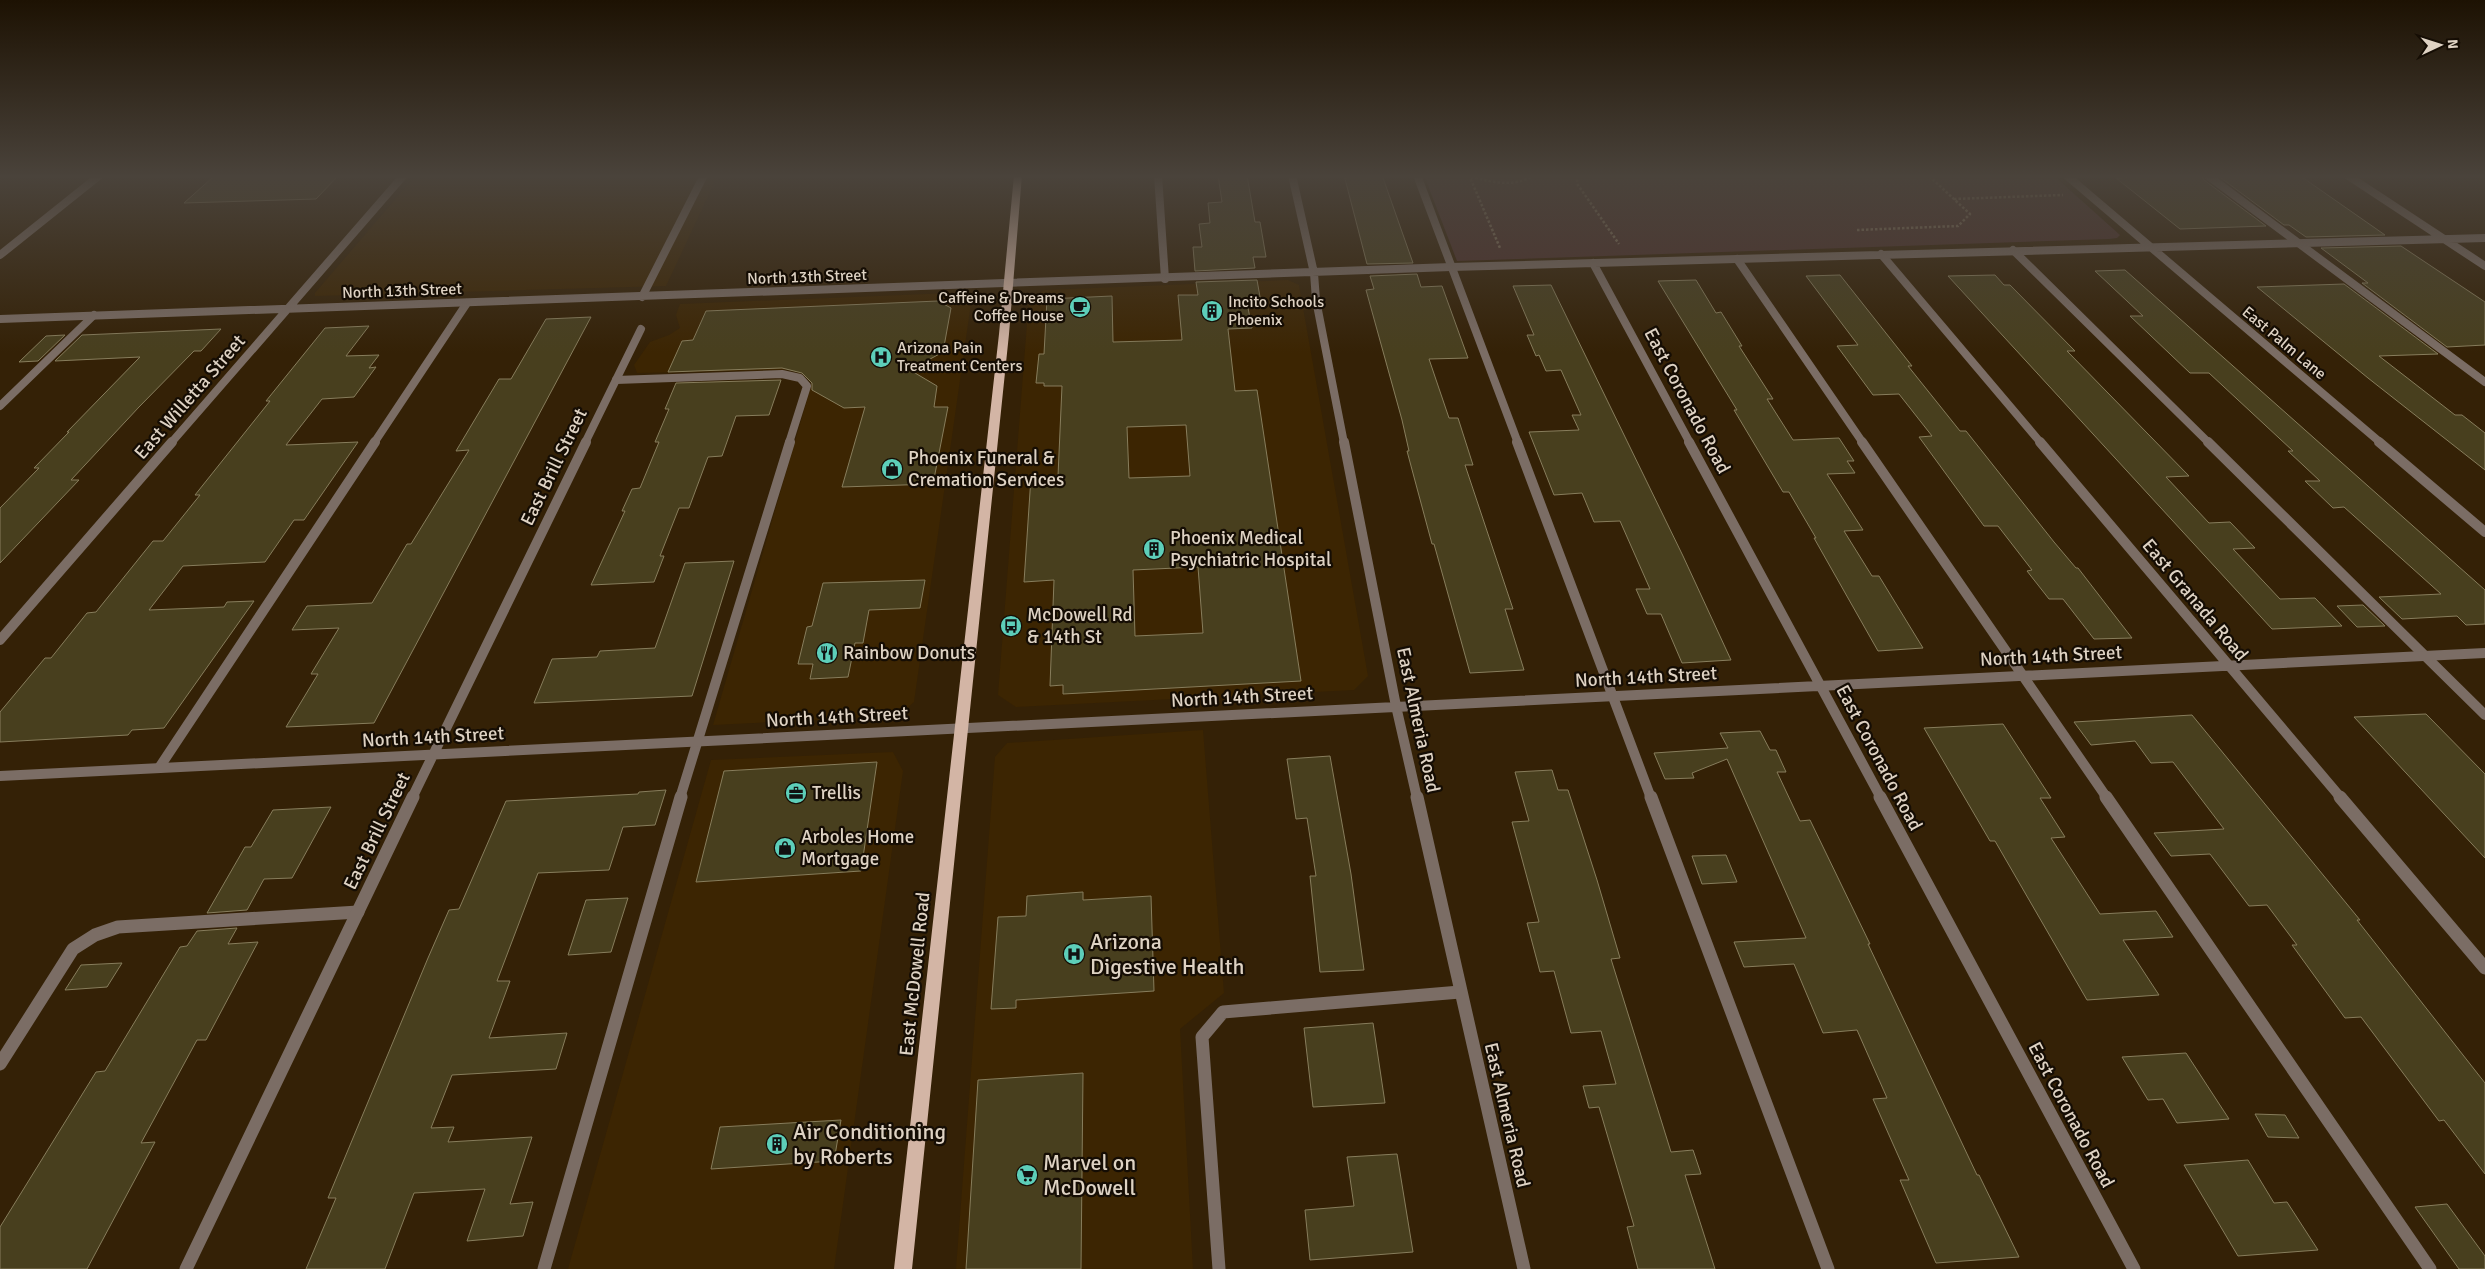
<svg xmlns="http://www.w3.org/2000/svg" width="2485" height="1269" viewBox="0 0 2485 1269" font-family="Signika,sans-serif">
<rect width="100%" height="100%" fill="#342106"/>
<path fill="#3c2502" d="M416,175H718L666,286L315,296V293Z
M1288,280L1299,285L1368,676L1354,690L1016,707L998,695L1029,298L1045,290Z
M951,293L964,294L971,303L914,702L903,712L888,716L713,725L816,369L637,373L634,365L650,342L669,335L680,328L676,315L680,304Z
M1203,730L1224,993L1180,1029L1193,1269H956L995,757L1007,743Z
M893,752L903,771L834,1269H568L711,760Z"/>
<path fill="#4c302c" d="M1424,175H2053L2120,235L2117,238L2109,239L1457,261Z"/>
<path fill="#483f1e" stroke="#877d5c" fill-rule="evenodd" d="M276,175H339L316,199L184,203L213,177Z
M1218,175H1247L1255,222H1260L1266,257H1253L1255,268L1195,271L1193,247H1202L1199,224L1210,223L1208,203L1222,202Z
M1344,175H1382L1413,263L1367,264Z
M2136,175H2201L2204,180L2266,226L2180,229L2116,178L2139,177Z
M2217,175H2299L2385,235L2306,237L2289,225H2284Z
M2401,246L2485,302V345L2447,347L2362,283H2368L2321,248Z
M2125,270L2485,590V624L2466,625L2457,616L2402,619L2379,597L2441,594L2344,507L2333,508L2305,481H2320L2288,451H2293L2209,373H2190L2130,316H2143L2095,271Z
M1417,274L1421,287L1442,286L1468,358L1429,359L1449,418H1458L1473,465H1465L1513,609H1505L1524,670L1470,673L1434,544H1432L1407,451H1409L1402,420L1366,290L1374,289L1370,276Z
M1840,275L1912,366H1908L1960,431H1966L2054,542L2076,568H2078L2132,638L2094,639L2063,599H2049L2027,571L2032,570L1998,526H1984L1919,437L1932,436L1899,394L1873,395L1837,346L1858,345L1806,276Z
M1995,275L2004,285H2010L2075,351H2067L2189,476L2166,477L2209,523L2230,522L2255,548L2233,549L2280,599L2315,598L2342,626L2272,629L1948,276Z
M1257,280L1262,308H1248L1252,328L1228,329L1235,391L1257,390L1301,681L1063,694V685L1050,686L1054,580L1024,582L1031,477L1058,476L1062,386H1044V383H1036L1039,354H1044L1047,299L1112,296L1113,342L1182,340L1178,295H1198L1196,282ZM1186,425L1190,476L1129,478L1127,427ZM1198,567L1203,633L1135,636L1133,570Z
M1696,280L1716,313L1721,312L1742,346H1739L1773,399H1767L1793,440L1839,438L1854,461H1847L1855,473L1827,474L1863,530L1844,531L1872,576H1879L1923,648L1878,651L1814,538H1816L1789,492H1783L1734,410H1737L1658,281Z
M2344,284L2438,354L2379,356L2455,415H2462L2485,433V470L2368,378L2257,287Z
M1551,285L1683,556L1731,660L1682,663L1661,614H1647L1636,589H1650L1620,521L1594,522L1582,493L1554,495L1529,432L1579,430L1572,415H1581L1561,370L1546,371L1539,355L1536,356L1527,335H1534L1513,286Z
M938,301L951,308L943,352L910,370L937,386L934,407H948L933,484L842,487L865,407L844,408L812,390V383L802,373L782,368L668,372L682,341L693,340L706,311Z
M591,317L374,723L286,727L318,674H311L339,628L292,630L307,606L372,603L407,544H411L469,450L456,451L499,379H511L546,319Z
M369,326L346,356L379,355L369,368L376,367L354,397L322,399L286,445L358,442L304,520H294L265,562L183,566L149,610L224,607L227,602L254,601L164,728L132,730L128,735L0,742V712L45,658H51L87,613L96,612L153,541H163L200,495H195L270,401H266L325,328Z
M221,329L201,351H194L139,407L71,480H79L0,563V508L39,468H34L69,432H67L140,357L55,361L82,335Z
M65,335L38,361L19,362L46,336Z
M781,380L769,415L736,416L722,456L708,457L689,508H679L660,556H664L654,582L591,585L625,511H622L632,489L640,488L659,442H655L669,409H665L676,383Z
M734,561L692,696L534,703L552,659L597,657L600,651L655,648L685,563Z
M925,580L920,608L869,610L863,643H855L848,677L810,679L813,664H798L807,627L812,626L823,583Z
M2363,605L2385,626L2357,627L2337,606Z
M2426,714L2485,774V858L2354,717Z
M2192,715L2360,920H2357L2485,1083V1174L2444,1120L2439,1121L2361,1017L2345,1018L2292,945H2297L2267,905L2249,906L2210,854L2171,856L2154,833L2224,829L2173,762L2151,763L2135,741L2091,745L2074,722Z
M2003,724L2051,798H2040L2065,837L2051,838L2100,914L2156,911L2173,937L2123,940L2159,995L2087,1000L1995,841H1990L1924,728Z
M1760,731L1770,750H1776L1786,772H1777L1800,821L1810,820L1870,944H1868L1977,1175H1979L2019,1257L1936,1263L1900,1180H1909L1873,1099L1887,1098L1857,1030L1823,1033L1794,964L1744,967L1734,942L1806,938L1727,759L1692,773L1694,778L1665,779L1654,753L1728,748L1720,733Z
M1330,756L1351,874L1364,970L1320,972L1310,876H1316L1307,818L1296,819L1287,759Z
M877,762L861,871L696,882L724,771Z
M1552,770L1558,790H1568L1597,880L1620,958L1611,959L1671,1152L1693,1150L1701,1174L1685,1175L1715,1269H1638L1627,1227L1634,1226L1599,1107L1589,1108L1583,1086L1616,1084L1601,1031L1571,1033L1554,971L1540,972L1527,923L1539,922L1512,822L1529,821L1515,772Z
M666,790L655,825L623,827L609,870L538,873L497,981H510L489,1038L567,1033L556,1069L452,1075L431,1128L454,1127L448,1142L532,1137L510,1204L533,1202L523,1236L467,1241L485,1189L414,1193L385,1269H306L336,1198H328L428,958L449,910L459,909L506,801L638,794L639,792Z
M331,807L292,878L264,879L247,910L207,913L245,847H251L273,810Z
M1726,855L1737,882L1702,884L1692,856Z
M1083,892V900L1151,896L1154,991L1016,1000V1008L991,1009L998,917L1026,916L1027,896Z
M628,898L611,952L568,955L586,900Z
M237,928L228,944L258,942L206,1040H197L141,1143L155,1142L87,1269H0V1227L96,1072L105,1071L180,947L187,946L197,931Z
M122,963L107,987L65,990L81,965Z
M1373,1023L1385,1103L1313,1107L1304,1028Z
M2186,1053L2229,1119L2177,1123L2163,1099L2148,1100L2122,1057Z
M1083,1073L1081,1269H966L978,1080Z
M2255,1114L2285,1115L2299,1138L2268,1137Z
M841,1120L834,1161L711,1169L720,1127Z
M1397,1154L1413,1252L1310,1260L1305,1210L1354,1206L1347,1157Z
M2248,1160L2274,1203L2287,1202L2318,1250L2238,1256L2184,1165Z
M2447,1204L2485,1256V1269H2459L2415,1207Z"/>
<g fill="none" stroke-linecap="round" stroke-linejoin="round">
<path stroke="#877863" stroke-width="2.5" stroke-dasharray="2.5 2" stroke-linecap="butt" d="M1469,175L1500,248
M1576,175L1578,185L1619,244
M1471,177C1493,182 1514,188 1534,175
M1954,199L2063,195
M1857,230L1958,226L1970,214L1928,175"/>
<path stroke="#7b6d65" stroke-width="8" d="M1158,175L1165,279
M1417,175L1518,443
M2207,175L2485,382
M2013,250L2209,443
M1737,259L1863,443
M616,380L782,374L800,378L807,386L789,443
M0,406L94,315
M374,443L467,303"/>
<path stroke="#7b6d65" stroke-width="10" d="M1517,442L1651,798
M1862,442L2107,798
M2208,442L2485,715
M159,768L375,442
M680,798L790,442"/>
<path stroke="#7b6d65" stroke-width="13" d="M1651,797L1828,1269
M2106,797L2430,1269
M0,1064L73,949L95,935L118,927L358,912
M544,1269L681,797
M1219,1269L1202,1037L1223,1012L1460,992"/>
<path stroke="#7b6d65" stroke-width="8" d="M1292,175L1314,273L1316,300L1344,443
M2066,175L2381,443
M2347,175L2485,266
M1881,254L2041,443
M0,255L100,175
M1593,263L1690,443
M642,297L704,175
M0,319L1451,267L2485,238
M171,443L404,175
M585,443L641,329"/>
<path stroke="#7b6d65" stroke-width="10" d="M1344,442L1396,706L1417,798
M1689,442L1881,798
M2040,442L2341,798
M2379,442L2485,532
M0,640L172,442
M0,776L2485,653
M412,798L586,442"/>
<path stroke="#7b6d65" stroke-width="13" d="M1417,797L1524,1269
M1880,797L2134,1269
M2340,797L2485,968
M186,1269L413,797"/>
<path fill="#d3b5a5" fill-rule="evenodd" d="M1014,175H1022L1009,334L912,1269H894L999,334Z"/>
</g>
<linearGradient id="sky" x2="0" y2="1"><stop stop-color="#1d1203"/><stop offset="0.5" stop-color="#4a433b"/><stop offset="1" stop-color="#4a433b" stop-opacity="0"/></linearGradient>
<rect width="2485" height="353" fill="url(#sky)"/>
<defs>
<g id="cafe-disc" transform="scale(1.125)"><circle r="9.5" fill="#5dceb9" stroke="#150d04"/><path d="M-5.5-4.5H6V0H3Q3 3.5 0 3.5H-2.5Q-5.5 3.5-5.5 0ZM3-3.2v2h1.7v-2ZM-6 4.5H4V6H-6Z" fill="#111"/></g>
<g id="building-disc" transform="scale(1.125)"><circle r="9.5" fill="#5dceb9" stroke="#150d04"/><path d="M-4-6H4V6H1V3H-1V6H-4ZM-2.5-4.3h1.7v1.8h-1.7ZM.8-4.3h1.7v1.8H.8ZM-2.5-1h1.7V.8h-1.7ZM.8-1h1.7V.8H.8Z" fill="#111"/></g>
<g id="hospital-disc" transform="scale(1.125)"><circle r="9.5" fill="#5dceb9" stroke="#150d04"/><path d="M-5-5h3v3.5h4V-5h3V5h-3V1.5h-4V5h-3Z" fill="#111"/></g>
<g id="shop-disc" transform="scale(1.125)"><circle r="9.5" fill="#5dceb9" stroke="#150d04"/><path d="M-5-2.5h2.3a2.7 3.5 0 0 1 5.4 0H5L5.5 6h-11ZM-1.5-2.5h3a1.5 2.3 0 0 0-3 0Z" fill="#111"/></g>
<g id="bus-disc" transform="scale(1.125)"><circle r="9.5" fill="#5dceb9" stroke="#150d04"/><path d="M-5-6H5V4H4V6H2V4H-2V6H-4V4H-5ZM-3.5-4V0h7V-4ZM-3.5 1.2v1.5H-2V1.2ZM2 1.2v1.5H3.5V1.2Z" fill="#111"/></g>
<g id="restaurant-disc" transform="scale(1.125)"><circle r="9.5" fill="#5dceb9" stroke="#150d04"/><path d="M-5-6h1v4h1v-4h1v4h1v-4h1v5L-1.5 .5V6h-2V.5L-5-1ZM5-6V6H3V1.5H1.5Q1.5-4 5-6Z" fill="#111"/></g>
<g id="office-disc" transform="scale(1.125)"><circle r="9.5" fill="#5dceb9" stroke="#150d04"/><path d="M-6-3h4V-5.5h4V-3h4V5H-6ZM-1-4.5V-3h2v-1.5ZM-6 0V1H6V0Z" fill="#111"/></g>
<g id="supermarket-disc" transform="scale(1.125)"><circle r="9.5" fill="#5dceb9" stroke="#150d04"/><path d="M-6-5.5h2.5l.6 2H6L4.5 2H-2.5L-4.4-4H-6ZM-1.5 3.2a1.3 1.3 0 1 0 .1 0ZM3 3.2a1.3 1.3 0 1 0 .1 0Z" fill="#111"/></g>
</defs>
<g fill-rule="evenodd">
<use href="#cafe-disc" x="1080" y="307"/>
<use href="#building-disc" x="1212" y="311"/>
<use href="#hospital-disc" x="881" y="357"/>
<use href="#shop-disc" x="892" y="469"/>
<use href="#building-disc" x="1154" y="549"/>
<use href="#bus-disc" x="1011" y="626"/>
<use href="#restaurant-disc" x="827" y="653"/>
<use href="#office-disc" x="796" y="793"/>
<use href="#shop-disc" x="785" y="848"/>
<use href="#hospital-disc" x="1074" y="954"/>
<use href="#building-disc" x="777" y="1144"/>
<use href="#supermarket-disc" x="1027" y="1175"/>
</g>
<g text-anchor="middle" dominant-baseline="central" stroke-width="4.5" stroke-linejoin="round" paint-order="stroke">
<g font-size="16" fill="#ded2c3" stroke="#150d04">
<text transform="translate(807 277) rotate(-2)">North 13th Street</text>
<text transform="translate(402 291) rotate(-2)">North 13th Street</text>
<text transform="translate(2284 343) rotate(40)">East Palm Lane</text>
</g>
<g font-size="16" fill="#ded2c3" stroke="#150d04" text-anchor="start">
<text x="1064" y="298" text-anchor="end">Caffeine &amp; Dreams<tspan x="1064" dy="18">Coffee House</tspan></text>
<text x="1228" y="302">Incito Schools<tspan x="1228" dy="18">Phoenix</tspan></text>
<text x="897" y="348">Arizona Pain<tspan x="897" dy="18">Treatment Centers</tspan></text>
</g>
<g font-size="19" fill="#ded2c3" stroke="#150d04">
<text transform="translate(190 397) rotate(-49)">East Willetta Street</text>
<text transform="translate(1687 401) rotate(62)">East Coronado Road</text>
<text transform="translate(554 467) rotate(-64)">East Brill Street</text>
<text transform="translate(2195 600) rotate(50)">East Granada Road</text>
<text transform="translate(2051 656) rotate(-3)">North 14th Street</text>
<text transform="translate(1646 677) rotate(-3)">North 14th Street</text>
<text transform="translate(1242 697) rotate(-3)">North 14th Street</text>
<text transform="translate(837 717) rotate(-3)">North 14th Street</text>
<text transform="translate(1418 720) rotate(78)">East Almeria Road</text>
<text transform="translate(433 737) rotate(-3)">North 14th Street</text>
<text transform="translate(1879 758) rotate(62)">East Coronado Road</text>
<text transform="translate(377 831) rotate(-64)">East Brill Street</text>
<text transform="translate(915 974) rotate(-84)">East McDowell Road</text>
<text transform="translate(1507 1115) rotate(77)">East Almeria Road</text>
<text transform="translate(2071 1115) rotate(62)">East Coronado Road</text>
</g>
<g font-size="19" fill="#ded2c3" stroke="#150d04" text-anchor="start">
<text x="908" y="458">Phoenix Funeral &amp;<tspan x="908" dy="22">Cremation Services</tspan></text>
<text x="1170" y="538">Phoenix Medical<tspan x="1170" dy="22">Psychiatric Hospital</tspan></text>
<text x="1027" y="615">McDowell Rd<tspan x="1027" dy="22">&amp; 14th St</tspan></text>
<text x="843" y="653">Rainbow Donuts</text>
<text x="812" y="793">Trellis</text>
<text x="801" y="837">Arboles Home<tspan x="801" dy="22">Mortgage</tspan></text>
</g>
<g font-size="22" fill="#ded2c3" stroke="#150d04" text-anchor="start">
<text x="1090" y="941">Arizona<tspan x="1090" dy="25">Digestive Health</tspan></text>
<text x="793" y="1131">Air Conditioning<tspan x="793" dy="25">by Roberts</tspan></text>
<text x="1043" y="1162">Marvel on<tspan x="1043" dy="25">McDowell</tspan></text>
</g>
</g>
<g transform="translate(2440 45) rotate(86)" stroke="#150d04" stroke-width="4" paint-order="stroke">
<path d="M0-4L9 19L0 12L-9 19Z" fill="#ded2c3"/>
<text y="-8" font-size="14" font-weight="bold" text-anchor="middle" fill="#ded2c3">N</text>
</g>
</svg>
